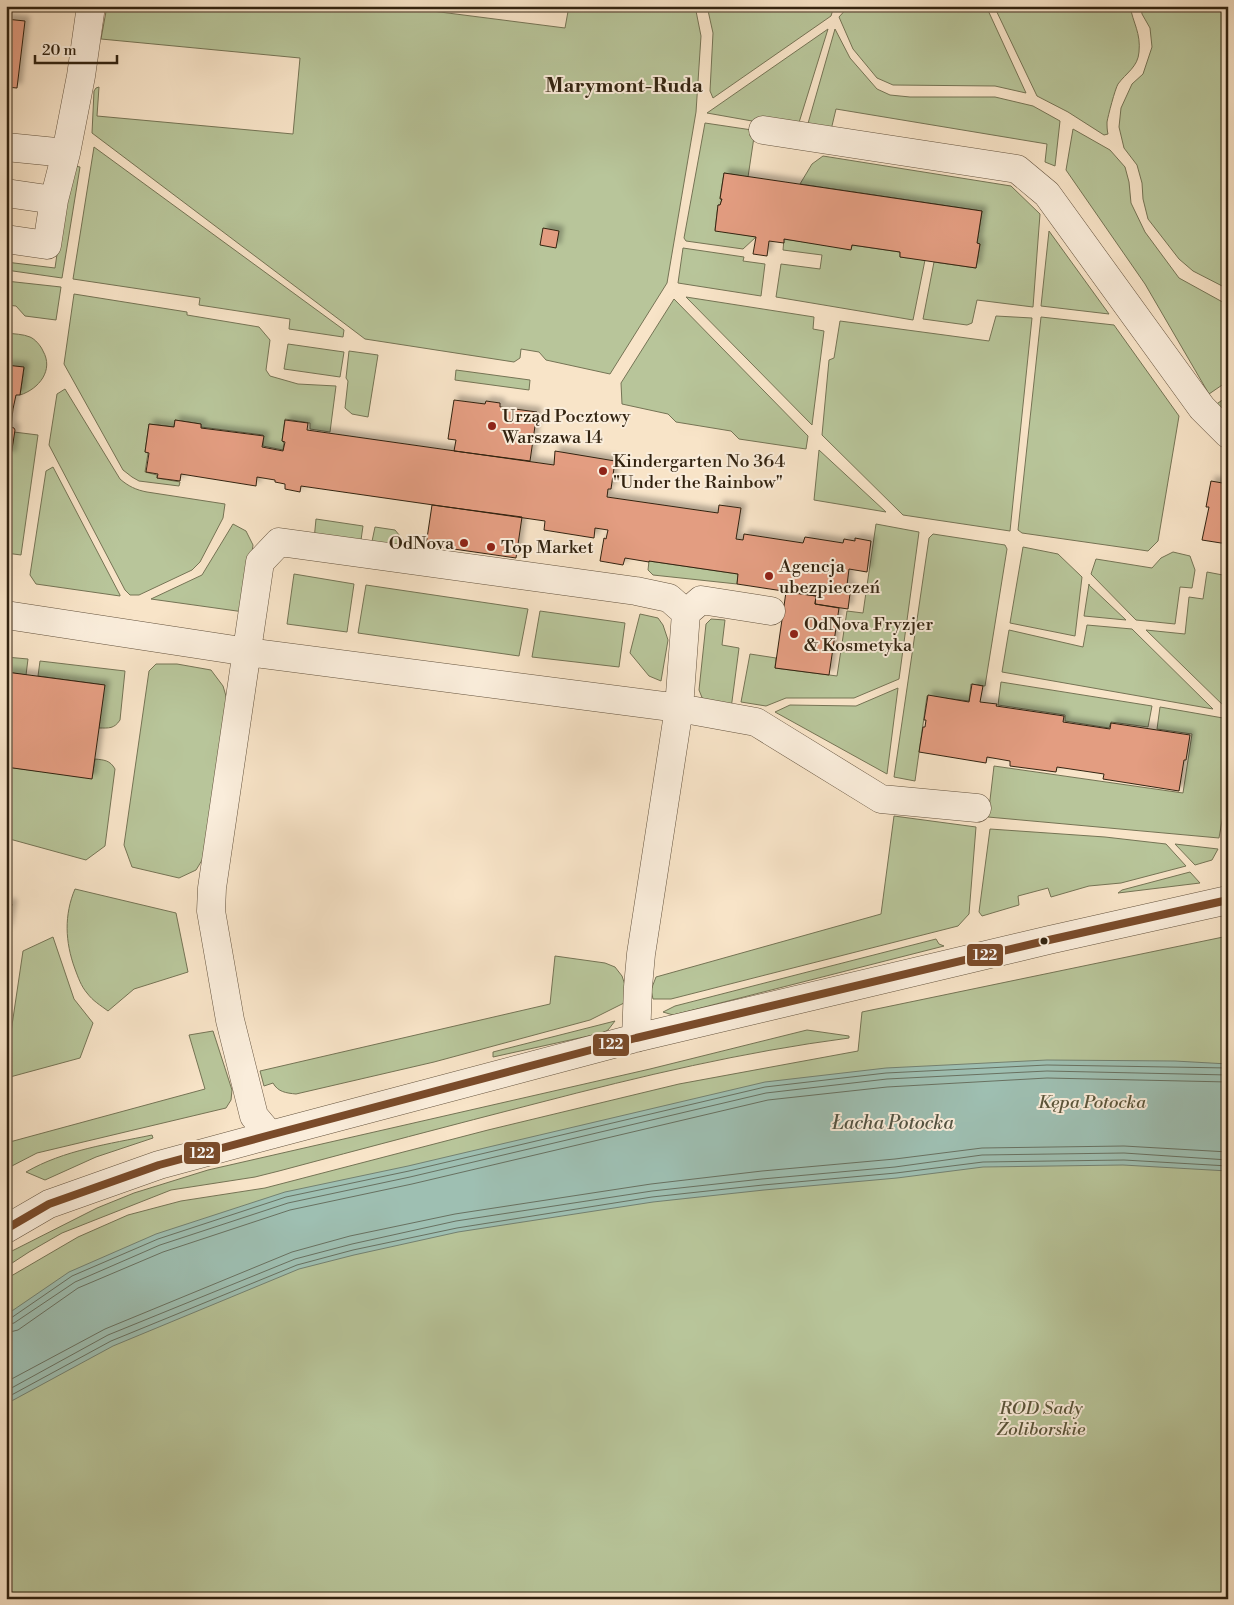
<svg xmlns="http://www.w3.org/2000/svg" width="1234" height="1605" viewBox="0 0 1234 1605" font-family="'Libre Bodoni',serif">
<defs>
<filter id="shadow"><feDropShadow dx="4.5" dy="-4.5" stdDeviation="2.5" flood-color="#0004"/></filter>
</defs>
<rect width="100%" height="100%" fill="#f8e4c8"/>
<filter id="stains"><feTurbulence type="fractalNoise" baseFrequency=".004" numOctaves="4"/><feColorMatrix values="0 0 0 0 .2 0 0 0 0 .09 0 0 0 0 .02 0 0 0 .5 -.17"/></filter>
<radialGradient id="worn" r=".72"><stop offset=".6" stop-color="#630" stop-opacity="0"/><stop offset="1" stop-color="#630" stop-opacity=".3"/></radialGradient>
<path fill="#b8c59a" stroke="#757455" d="M107,6H393L565,28L569,6H695L701,36L696,112L667,283L610,374L546,360L539,352L521,349L520,358L514,362L365,339L92,133L94,91L96,88L99,87L97,116L293,134L300,58L101,39Z
M707,6H834L831,16L713,98L710,91L713,33Z
M849,6H986L1026,93L995,86L893,85L877,78L853,49L839,17Z
M994,6H1130C1133,23 1141,33 1139,52C1138,67 1126,73 1118,84C1115,89 1108,116 1107,122C1107,126 1107,130 1108,134L1104,135L1068,112L1037,96Z
M1141,6H1228V289L1193,271L1179,259L1148,219L1143,199L1142,183L1137,165L1124,148L1119,127L1121,108L1132,84L1143,74L1152,47L1150,28L1142,14Z
M828,29L797,129L707,113Z
M835,29L850,58L877,89L890,95L910,97H995L1033,106L1060,121L1055,166L1045,162L1047,144L836,109L831,130L807,127Z
M705,123L752,130L754,137L748,177L724,173L720,198L722,199L720,205H718L715,230L756,237L743,249L686,241L684,238Z
M1073,129L1110,150L1125,167L1129,182L1131,203L1145,232L1179,278L1228,305V381L1209,394L1145,284L1066,170Z
M94,147L344,330L343,337L289,329L290,319L199,305L200,298L73,279Z
M823,156L1011,186L1040,214L1033,307L977,300L972,323L967,325L923,319L934,262L976,268L980,244L977,243L982,211L800,184L812,164Z
M70,165L80,167L62,278L6,270V262L55,268Z
M1049,231L1109,314L1041,306Z
M784,239L851,249L852,245L900,252V257L925,260L913,320L776,297L781,264L820,269L822,255L783,250Z
M683,248L744,257L743,261L765,264L761,296L678,283Z
M6,281L61,287L56,320L25,316L16,306L6,305Z
M74,294L187,312V315L259,327L270,340L266,370L270,376L298,384L336,386L330,432L310,429V423L285,419L282,441L284,443L283,450L263,446V435L201,427V424L175,420L174,427L149,424L145,452L148,453L145,472L157,475V478L180,482L179,486L139,481L132,477L123,470L64,364Z
M686,297L814,317L813,329L824,331L812,425Z
M674,299L808,436L806,449L739,439L731,431L676,422L668,414L622,404L621,383Z
M996,316L1032,318L1010,531L903,515L822,435L829,360L834,358L840,321L989,341Z
M1041,317L1114,325L1179,416L1158,541L1148,551L1022,533L1018,530Z
M6,333C14,334 23,334 30,337C35,339 41,346 43,351C54,370 39,389 20,395L24,368L6,365Z
M288,344L344,352L340,377L284,369Z
M349,351L378,355L368,417L352,414L345,408L348,381L346,378Z
M456,370L530,380L529,390L455,380Z
M65,389L120,479C128,486 136,490 147,492L225,504L223,518L200,562L192,570L139,595H130L125,590L49,445L57,394Z
M1228,396V419L1211,408Z
M14,432L38,435L21,555L6,553V455L11,456Z
M819,450L886,512L814,500Z
M53,467L120,595V596L36,584L30,575L46,471Z
M316,519L363,526L360,547L314,540Z
M233,524L246,531L253,545L244,612L151,599L202,575Z
M876,524L919,532L899,679L854,698H786L766,706L741,702L750,654L776,658L775,668L837,676L847,611L863,613Z
M375,527L395,530L405,542L402,554L370,551Z
M933,534L1005,545L1007,549L985,686L971,684L969,701L927,696L915,781L894,777L929,538Z
M1023,547L1058,554L1082,577L1075,636L1010,623Z
M1173,552L1190,556L1195,570L1192,588L1180,587L1175,624L1136,620L1091,574L1096,559L1152,568L1161,558Z
M649,561L738,574L737,584L653,575L648,570Z
M1207,572L1228,576V710L1146,630L1185,634L1189,597L1203,599Z
M294,574L354,584L347,632L287,624Z
M1089,584V585L1126,620L1084,616Z
M366,585L528,609L519,656L358,633Z
M540,611L625,623L619,667L532,657Z
M640,614L658,618L663,625L668,640L661,681L649,676L630,653Z
M711,619L725,620L722,645L739,648L731,709L703,700L699,690L706,624Z
M1087,625L1132,629L1213,709L1002,672L1009,630L1083,647Z
M6,657L28,659L26,675L6,672Z
M40,661L125,671L120,720C114,729 109,728 99,728L104,685L38,676Z
M156,664H177L211,670L223,686L229,706L207,852L196,870L179,878L132,867L124,845L149,671Z
M1001,682L1152,706L1148,727L1111,722L1109,728L1065,721V715L998,705Z
M898,688L887,774L775,712L790,705L856,706Z
M1160,707L1223,718L1228,726V786L1219,838L988,817L994,766L1183,793L1192,734L1157,729Z
M95,759C104,760 110,760 115,769L105,846L86,860L6,838V767L92,778Z
M894,816L976,827L969,914L958,926L671,999H653L651,990L656,977L881,914Z
M990,829L1105,837L1166,844L1186,866L1121,883L1089,886L1051,897L1048,888L1018,896L1019,905L982,916L979,912Z
M1175,844L1218,849L1212,860L1195,865Z
M1190,872L1200,883L1118,893L1122,890Z
M75,889L176,913L188,972L134,989L108,1011C100,1005 93,1001 87,993C81,986 78,977 75,969C65,942 64,915 75,889Z
M1228,936V1599H6V1279L78,1237L128,1215L181,1201L265,1188L488,1130L679,1084L858,1051L862,1012Z
M53,937L74,999L93,1023L80,1058L10,1077L7,1059L23,951Z
M936,939L939,944L944,946L673,1015L663,1012L675,1006Z
M555,956L605,963L615,967L622,976L626,988L624,1003L590,1020L434,1062L296,1094C286,1093 278,1092 273,1083L264,1086L260,1071L550,1004Z
M615,1021L608,1030L602,1033L493,1057V1052Z
M807,1030L849,1036V1038C742,1052 642,1076 538,1103C452,1125 365,1148 279,1171L255,1177L171,1190L62,1233L29,1252L6,1267V1254L97,1208L134,1193L208,1170L650,1069Z
M213,1031L232,1090L231,1100L226,1108L37,1153L6,1169V1143L205,1089L189,1035Z
M152,1135L153,1138L96,1157L45,1180L26,1172C64,1150 109,1144 152,1135Z"/>
<path fill="#9ebfb2" stroke="#738171" d="M1047,1060L1175,1061L1228,1064V1171L1123,1165L983,1167L897,1178L764,1190L653,1202L458,1232L354,1255L299,1269L113,1346L6,1404V1315L69,1272L156,1234L285,1192L408,1166L765,1082L886,1068Z"/>
<g fill="none" stroke-linecap="round" stroke-linejoin="round">
<path stroke="#687161" stroke-width="1" d="M6,1319L11,1318L72,1276L158,1239L286,1197L409,1171L765,1087L886,1073L1047,1065L1228,1068
M6,1325L14,1323L75,1282L160,1245L288,1203L410,1177L766,1093L887,1079L1047,1071L1228,1075
M6,1333L18,1330L78,1288L163,1252L290,1210L412,1184L768,1100L887,1087L1047,1078L1228,1082
M6,1382L105,1329L292,1252L350,1236L455,1214L651,1184L762,1171L895,1159L982,1148L1124,1146L1228,1152
M6,1391L108,1335L295,1259L352,1244L456,1221L652,1191L762,1179L895,1167L982,1155L1124,1153L1228,1160
M6,1398L111,1341L297,1265L353,1250L457,1228L652,1197L763,1185L896,1173L983,1162L1124,1160L1228,1166"/>
</g>
<path fill="#e39d81" stroke="#322310" filter="url(#shadow)" d="M6,19L25,21L17,88L6,87Z
M724,173L982,211L977,243L980,244L976,268L900,257V252L852,245L851,250L784,239V243L769,241L767,256L753,254L756,237L715,231L718,205H720L722,199H720Z
M543,228L559,231L556,248L540,245Z
M6,365L24,367L20,395H16L13,409L11,427L14,428L15,430L11,456L6,455Z
M454,400L485,404L486,401L500,403V407L537,412L530,461L454,451L456,440L448,439Z
M175,420L201,424V428L264,436L262,447L283,451L285,442L282,441L285,420L308,423L307,430L554,465L555,451L615,461L611,489H608L607,497L718,513L719,505L741,508L736,539L743,540L744,534L803,543L805,537L843,543L844,539L855,541V538L871,541L867,572L849,569L847,585L851,586L848,609L815,604L816,596L737,584L738,574L649,561V562L625,558L623,565L600,561L604,538L606,539L608,530L595,528L594,538L544,530L545,521L301,486L300,492L285,489V484L275,482V480L257,477L256,486L181,474L180,481L157,478L158,474L146,472L149,453L145,452L149,424L174,427Z
M1211,481L1228,484V543H1221L1202,540L1209,507H1206Z
M432,505L522,517L516,558L426,545Z
M786,592L816,596L815,604L839,608L829,675L775,668Z
M6,672L105,685L92,779L6,767Z
M972,684L983,686L980,702L997,704L996,706L1064,716L1063,722L1110,729L1111,723L1190,735L1186,760H1184L1179,791L1103,779L1104,774L1057,767L1056,772L1010,766V761L987,757L986,763L919,752L923,727H925L926,720H924L928,695L969,702Z
M6,903L12,904L7,931H6Z"/>
<g fill="none" stroke-linecap="round" stroke-linejoin="round">
<g stroke="#64533e" stroke-width="29">
<path id="minor" d="M763,130L1017,169L1047,194L1202,408L1228,434
M6,147L66,153
M6,193L54,200
M6,239L47,245L54,200L66,153L81,76L91,6
M686,613L701,600L771,611
M6,615L248,652L679,708L756,722L881,799L977,808
M270,1135L254,1116L230,1020L211,911L212,888L260,562L279,542L636,591L669,598L686,613L679,708L641,954L638,987L636,1038
M6,1229L49,1204L159,1165L270,1135L636,1038L1049,940L1228,900"/>
</g>
<use href="#minor" stroke="#faeddb" stroke-width="28"/>
<g stroke="#faeddb" stroke-width="11">
<path id="bus-1" d="M6,1229L49,1204L159,1165L270,1135L636,1038L1049,940L1228,900"/>
</g>
<use href="#bus-1" stroke="#7a4b2a" stroke-width="8"/>
</g>
<g fill="#8f2418" stroke="#faeddb" stroke-width="2">
<circle cx="492" cy="426" r="5"/>
<circle cx="603" cy="471" r="5"/>
<circle cx="464" cy="543" r="5"/>
<circle cx="491" cy="547" r="5"/>
<circle cx="769" cy="576" r="5"/>
<circle cx="794" cy="634" r="5"/>
</g>
<circle fill="#322310" stroke="#faeddb" stroke-width="2" cx="1044" cy="941" r="4.5"/>
<g text-anchor="middle" dominant-baseline="central" stroke-width="4" stroke-linejoin="round" paint-order="stroke">
<g font-size="18" fill="#322310" stroke="#faeddb" text-anchor="start">
<text x="502" y="416">Urząd Pocztowy<tspan x="502" dy="21">Warszawa 14</tspan></text>
<text x="613" y="461">Kindergarten No 364<tspan x="613" dy="21">"Under the Rainbow"</tspan></text>
<text x="454" y="543" text-anchor="end">OdNova</text>
<text x="501" y="547">Top Market</text>
<text x="779" y="566">Agencja<tspan x="779" dy="21">ubezpieczeń</tspan></text>
<text x="804" y="624">OdNova Fryzjer<tspan x="804" dy="21">&amp; Kosmetyka</tspan></text>
</g>
<g font-size="18" font-style="italic" fill="#5a5439" stroke="#faeddb">
<text x="1092" y="1102">Kępa Potocka</text>
<text x="1041" y="1408">ROD Sady<tspan x="1041" dy="21">Żoliborskie</tspan></text>
</g>
<g font-size="19" font-style="italic" fill="#525241" stroke="#faeddb">
<text x="893" y="1123">Łacha Potocka</text>
</g>
<g font-size="20" font-weight="bold" fill="#322310" stroke="#faeddb">
<text x="624" y="86">Marymont-Ruda</text>
</g>
</g>
<g stroke="#faeddb" stroke-width="2">
<rect x="966" y="943" width="38" height="24" rx="5" fill="#7a4b2a"/>
<rect x="592" y="1033" width="38" height="24" rx="5" fill="#7a4b2a"/>
<rect x="183" y="1141" width="38" height="24" rx="5" fill="#7a4b2a"/>
</g>
<g font-size="14" text-anchor="middle" font-weight="bold" fill="#fff">
<text x="985" y="960">122</text>
<text x="611" y="1049">122</text>
<text x="202" y="1158">122</text>
</g>
<rect width="1234" height="1605" fill="none" stroke="#f8e4c8" stroke-width="25"/>
<rect x="8" y="8" width="1219" height="1590" fill="none" stroke="#322310" stroke-width="2.5"/>
<rect x="12" y="12" width="1209" height="1580" fill="none" stroke="#322310"/>
<path d="M35 55v8h82v-8" fill="none" stroke="#322310" stroke-width="2.5"/>
<text x="42" y="55" font-size="15" fill="#322310" stroke="#faeddb" stroke-width="4" paint-order="stroke">20 m</text>
<rect width="100%" height="100%" filter="url(#stains)"/>
<rect width="100%" height="100%" fill="url(#worn)"/>
</svg>
